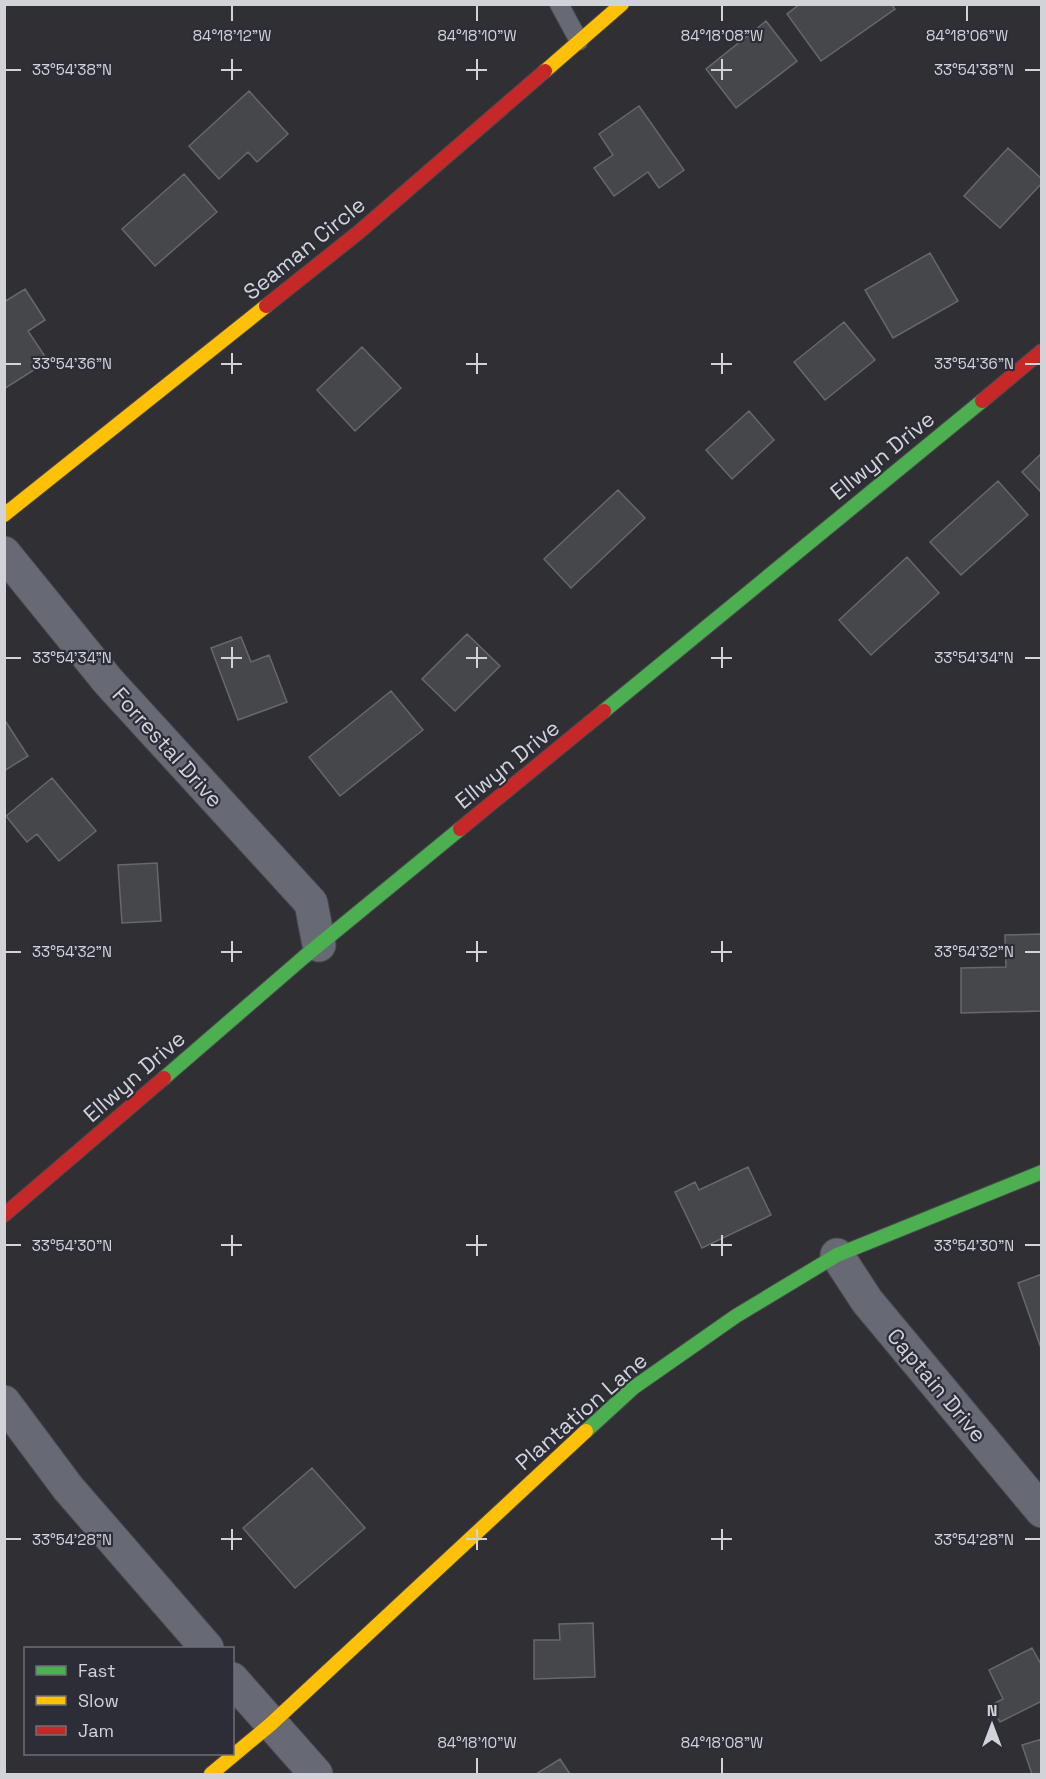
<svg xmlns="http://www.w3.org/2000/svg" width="1046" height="1779" viewBox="0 0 1046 1779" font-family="'Space Grotesk',sans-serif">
<rect width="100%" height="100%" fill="#2f2f34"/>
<path fill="#46474b" stroke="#67676c" stroke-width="1.5" d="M800,4H891L895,9L821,61L787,14Z
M766,21L797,61L736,108L706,69Z
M249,91L288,134L257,162L248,152L219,179L189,146Z
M639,106L684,170L659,188L648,172L614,196L594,168L613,155L599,134Z
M1008,148L1042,179V183L1000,228L964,196Z
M184,174L217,212L155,266L122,229Z
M930,253L958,301L893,338L865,290Z
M25,289L45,320L28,331L48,361L4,389V302Z
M844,322L875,360L825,400L794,362Z
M362,347L401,388L355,431L317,390Z
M749,411L774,440L732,479L706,450Z
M1042,453V493L1022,472Z
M998,481L1028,515L961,575L930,542Z
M618,490L645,518L571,588L544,559Z
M907,557L939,593L871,655L839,620Z
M467,634L500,666L455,711L422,679Z
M241,637L251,662L269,655L287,702L238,720L211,648Z
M391,691L423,730L340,796L309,757Z
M4,719L28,756L4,771Z
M52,778L96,831L59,861L37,834L27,842L6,816Z
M157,863L161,921L122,923L118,865Z
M1042,934V1011L961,1013V968L1006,967L1005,935Z
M748,1167L771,1215L702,1248L675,1192L695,1182L699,1190Z
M1042,1274V1351L1018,1283Z
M312,1468L365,1528L295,1588L243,1528Z
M593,1623L595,1677L534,1679V1640H560L559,1624Z
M1032,1648L1042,1666V1701L1000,1722L991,1705L1003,1699L989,1670Z
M1042,1739V1774H1032L1022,1745Z
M560,1759L570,1774H536Z"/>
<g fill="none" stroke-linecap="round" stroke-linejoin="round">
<g stroke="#4a4a4e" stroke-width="20">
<path id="lane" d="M559,4L579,41"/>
</g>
<g stroke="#4a4a4e" stroke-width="35">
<path id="street" d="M4,553L108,681L311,903L319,945
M837,1255L867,1301L1042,1511
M4,1402L68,1488L207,1648
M232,1679L316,1774"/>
</g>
<g stroke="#4a4a4e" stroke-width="16">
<path id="fast" d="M604,711L982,401
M164,1078L304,957L460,829
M586,1431L633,1388L736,1316L837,1255L1042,1172"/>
</g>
<g stroke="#4a4a4e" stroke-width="16">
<path id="slow" d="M545,71L622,4
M4,515L266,306
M211,1774L271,1724L586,1431"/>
</g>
<g stroke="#4a4a4e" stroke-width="16">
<path id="jam" d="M266,306L359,232L545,71
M982,401L1042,351
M460,829L604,711
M4,1215L164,1078"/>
</g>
<use href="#lane" stroke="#676974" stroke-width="18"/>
<use href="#street" stroke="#676974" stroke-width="33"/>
<use href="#fast" stroke="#4caf50" stroke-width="14"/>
<use href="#slow" stroke="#ffc107" stroke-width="14"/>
<use href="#jam" stroke="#c62828" stroke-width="14"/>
</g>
<path fill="none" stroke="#d2d3d9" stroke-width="2" d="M232,6V21M477,6V21M722,6V21M967,6V21M232,59V80M477,59V80M722,59V80M6,70H21M221,70H242M466,70H487M711,70H732M1025,70H1040M232,353V374M477,353V374M722,353V374M6,364H21M221,364H242M466,364H487M711,364H732M1025,364H1040M232,647V668M477,647V668M722,647V668M6,658H21M221,658H242M466,658H487M711,658H732M1025,658H1040M232,941V962M477,941V962M722,941V962M6,952H21M221,952H242M466,952H487M711,952H732M1025,952H1040M232,1235V1256M477,1235V1256M722,1235V1256M6,1245H21M221,1245H242M466,1245H487M711,1245H732M1025,1245H1040M232,1529V1550M477,1529V1550M722,1529V1550M6,1539H21M221,1539H242M466,1539H487M711,1539H732M1025,1539H1040M477,1758V1773M722,1758V1773"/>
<g text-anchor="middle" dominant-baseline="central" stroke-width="4.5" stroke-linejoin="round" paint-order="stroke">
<g font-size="22" fill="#d2d3d9" stroke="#2c2d37">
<text transform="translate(304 248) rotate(-39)">Seaman Circle</text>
<text transform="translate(882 455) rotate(-39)">Ellwyn Drive</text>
<text transform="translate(168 747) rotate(48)">Forrestal Drive</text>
<text transform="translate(507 764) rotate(-39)">Ellwyn Drive</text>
<text transform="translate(134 1076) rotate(-41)">Ellwyn Drive</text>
<text transform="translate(937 1385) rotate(50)">Captain Drive</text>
<text transform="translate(581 1411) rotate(-41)">Plantation Lane</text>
</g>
</g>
<g font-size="15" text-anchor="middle" fill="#d2d3d9" stroke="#2c2d37" stroke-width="4.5" stroke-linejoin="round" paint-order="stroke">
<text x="232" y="41">84°18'12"W</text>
<text x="477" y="41">84°18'10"W</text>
<text x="722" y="41">84°18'08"W</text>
<text x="967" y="41">84°18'06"W</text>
<text x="72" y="75">33°54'38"N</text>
<text x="974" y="75">33°54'38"N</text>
<text x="72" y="369">33°54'36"N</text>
<text x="974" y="369">33°54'36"N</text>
<text x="72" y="663">33°54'34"N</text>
<text x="974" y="663">33°54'34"N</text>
<text x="72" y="957">33°54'32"N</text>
<text x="974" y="957">33°54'32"N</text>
<text x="72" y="1251">33°54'30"N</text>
<text x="974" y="1251">33°54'30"N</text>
<text x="72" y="1545">33°54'28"N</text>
<text x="974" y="1545">33°54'28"N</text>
<text x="477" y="1748">84°18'10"W</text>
<text x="722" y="1748">84°18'08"W</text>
</g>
<rect width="1046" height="1779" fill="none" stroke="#d2d3d9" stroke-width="12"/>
<rect x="24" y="1647" width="210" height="108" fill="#2c2d37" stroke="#6e6f78" stroke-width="1.5"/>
<rect x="36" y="1666" width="30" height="9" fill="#4caf50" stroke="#6e6f78" stroke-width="1.5"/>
<text x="78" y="1677" font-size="18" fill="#d2d3d9">Fast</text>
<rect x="36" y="1696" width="30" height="9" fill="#ffc107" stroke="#6e6f78" stroke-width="1.5"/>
<text x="78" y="1707" font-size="18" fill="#d2d3d9">Slow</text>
<rect x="36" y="1726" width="30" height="9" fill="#c62828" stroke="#6e6f78" stroke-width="1.5"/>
<text x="78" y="1737" font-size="18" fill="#d2d3d9">Jam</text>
<g transform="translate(992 1725)" stroke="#2c2d37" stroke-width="4.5" paint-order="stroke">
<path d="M0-4.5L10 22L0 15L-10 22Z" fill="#d2d3d9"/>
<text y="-9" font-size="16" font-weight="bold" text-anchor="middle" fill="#d2d3d9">N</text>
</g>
</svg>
